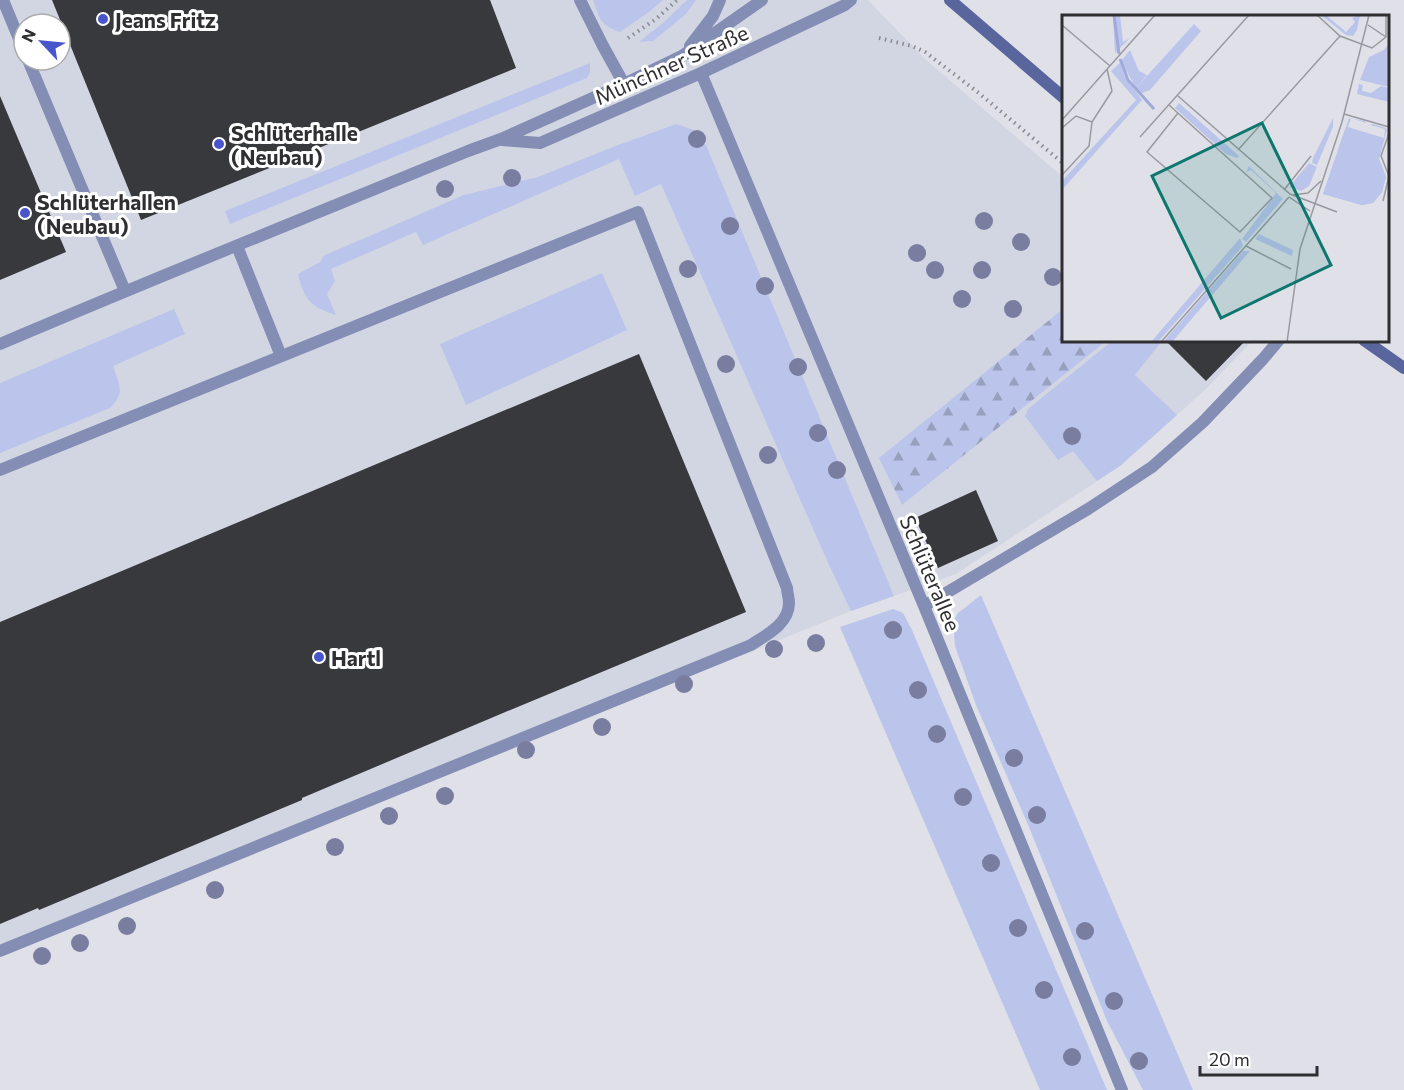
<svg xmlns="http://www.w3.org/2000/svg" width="1404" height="1090" viewBox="0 0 1404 1090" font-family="Commissioner,sans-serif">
<defs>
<pattern id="forest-firs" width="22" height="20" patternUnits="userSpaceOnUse" patternTransform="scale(1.5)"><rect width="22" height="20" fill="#bbc5eb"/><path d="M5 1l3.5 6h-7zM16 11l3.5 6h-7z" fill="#98a0bf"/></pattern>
</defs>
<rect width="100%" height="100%" fill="#e0e1e8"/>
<path fill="#d2d6e3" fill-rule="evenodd" d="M0,0H868L925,59L1063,177L1064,340L1252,341L1207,388L1120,466L956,574L851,611L0,955ZM24,24H60V60H24Z"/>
<path fill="#bbc5eb" d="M593,0H663L649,12L620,32C600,26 599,17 593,0Z
M687,0H696L686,14L653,41L639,42L663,23Z
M590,63V72L587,78L230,224L225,211Z
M676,124L694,130L706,145L894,596L851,611L829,565L661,184L635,196L619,159L423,245L416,232L331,269L335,281L327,294L336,315C311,307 304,300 298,274L320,262L323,256L464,195L538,177L613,147Z
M602,273L627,330L466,405L440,344Z
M174,309L185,334L113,366C119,385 126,392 110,408L0,453V383Z
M1112,341H1162L1135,375L1177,415L1120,466L1097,481L1073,451L1058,460L1025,416L1028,409Z
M981,595L1193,1090H1143L1107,1021L1029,827L976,705L955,646L953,622L958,613Z
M893,609L903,613L912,630L1107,1090H1040L840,627Z"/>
<path fill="url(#forest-firs)" d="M1063,309L1064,340L1106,341L902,505L879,458Z"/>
<path fill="#37393d" d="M52,0H490L516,68L141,220Z
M0,96L66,252L0,280Z
M1165,340H1246L1206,381Z
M639,354L746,612L503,713L302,798V800L39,910L38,908L0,924V622Z
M976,490L998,541L938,568L915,518Z"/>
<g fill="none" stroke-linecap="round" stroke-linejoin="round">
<path stroke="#8a8a8f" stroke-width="4" stroke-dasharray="1.5 4.5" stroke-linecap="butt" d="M628,38L656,19L677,0
M879,38L912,46L925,52L975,90L1064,164"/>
<path stroke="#848eb5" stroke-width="12" d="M3,0L24,51
M580,0L603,46L624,84
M28,60L125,291
M701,73L924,606L1122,1090
M237,246L281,356
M0,470L638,212L787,588C787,592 789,598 789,603C789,624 766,635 751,645L0,951
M924,606L1088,509L1152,467L1203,422L1263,359L1279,340"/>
<path stroke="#848eb5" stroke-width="12" d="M690,46L713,16L720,0
M502,140L540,143L701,73L845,5L851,0
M0,344C155,278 312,215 468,151L501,139L624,84L682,56L762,0"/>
<path stroke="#59659d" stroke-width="12" d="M950,0L1064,98
M1364,340L1404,368"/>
</g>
<g fill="#797da0">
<circle cx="697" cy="139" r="9"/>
<circle cx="512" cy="178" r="9"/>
<circle cx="445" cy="189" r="9"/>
<circle cx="984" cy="221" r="9"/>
<circle cx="730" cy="226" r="9"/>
<circle cx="1021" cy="242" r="9"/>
<circle cx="917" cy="253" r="9"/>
<circle cx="688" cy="269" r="9"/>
<circle cx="935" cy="270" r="9"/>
<circle cx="982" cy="270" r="9"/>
<circle cx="1053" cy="277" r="9"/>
<circle cx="765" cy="286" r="9"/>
<circle cx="962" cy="299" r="9"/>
<circle cx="1013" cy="309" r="9"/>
<circle cx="726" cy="364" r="9"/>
<circle cx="798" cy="367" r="9"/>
<circle cx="818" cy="433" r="9"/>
<circle cx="1072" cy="436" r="9"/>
<circle cx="768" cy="455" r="9"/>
<circle cx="837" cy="470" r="9"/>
<circle cx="893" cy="630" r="9"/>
<circle cx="816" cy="643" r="9"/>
<circle cx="774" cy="649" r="9"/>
<circle cx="684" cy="684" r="9"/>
<circle cx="918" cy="690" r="9"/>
<circle cx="602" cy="727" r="9"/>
<circle cx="937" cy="734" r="9"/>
<circle cx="526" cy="750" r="9"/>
<circle cx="1014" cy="758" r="9"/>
<circle cx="445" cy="796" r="9"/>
<circle cx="963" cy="797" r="9"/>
<circle cx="1037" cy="815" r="9"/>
<circle cx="389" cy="816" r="9"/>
<circle cx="335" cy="847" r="9"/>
<circle cx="991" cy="863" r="9"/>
<circle cx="215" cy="890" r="9"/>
<circle cx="127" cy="926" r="9"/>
<circle cx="1018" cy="928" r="9"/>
<circle cx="1085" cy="931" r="9"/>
<circle cx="80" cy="943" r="9"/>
<circle cx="42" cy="956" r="9"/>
<circle cx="1044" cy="990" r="9"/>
<circle cx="1114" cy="1001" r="9"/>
<circle cx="1072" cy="1057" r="9"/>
<circle cx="1139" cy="1061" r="9"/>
</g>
<g fill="#4956cb" stroke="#fff" stroke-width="2">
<circle cx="103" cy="19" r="6"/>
<circle cx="219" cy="144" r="6"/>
<circle cx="25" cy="213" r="6"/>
<circle cx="319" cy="657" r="6"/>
</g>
<g text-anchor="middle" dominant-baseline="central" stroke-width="6" stroke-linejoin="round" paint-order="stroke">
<g font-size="21" font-weight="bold" fill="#2f2f32" stroke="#fff" text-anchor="start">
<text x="115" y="19">Jeans Fritz</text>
<text x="231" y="132">Schlüterhalle<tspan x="231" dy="24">(Neubau)</tspan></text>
<text x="37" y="201">Schlüterhallen<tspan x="37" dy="24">(Neubau)</tspan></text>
<text x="331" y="657">Hartl</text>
</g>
<g font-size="21" fill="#2f2f32" stroke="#fff">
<text transform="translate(671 64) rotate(-24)">Münchner Straße</text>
<text transform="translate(931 573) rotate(67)">Schlüterallee</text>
</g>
</g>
<g transform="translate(1062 15)">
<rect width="327" height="327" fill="#e0e1e8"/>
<path d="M58,0L61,27L68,23L53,38L51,3ZM259,0H264L284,17L293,7L290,3L298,0L295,15L291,21L284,20ZM68,35L77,56L85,60L74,73L59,46ZM58,48L63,62L80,85L0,175V166L74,85L49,56ZM297,69L301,70L300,76L309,78L319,71L327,73V87L295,79ZM117,88L177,141L175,143L164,139L113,93ZM271,103V112L255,150L250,148L251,143ZM287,103L303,106L304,108L289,103L286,112L322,123L323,114L308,110L311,109L324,113L325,115L317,144L324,162L320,177L311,188L300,190L261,179ZM247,148L255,152L247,171L239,176L227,172ZM187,151L221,184L184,227L180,224L214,178L189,155L184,157ZM178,223L181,231L96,327H89ZM181,236H188L110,327H101Z" fill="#bbc5eb"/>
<path d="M132,9L139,16L88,75L78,79L74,73ZM327,28V72L298,65L307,42L322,35ZM284,112L302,119L299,128L319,135L317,144L324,162L320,177L311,188L300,190L261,179L274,141L278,143L270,175L304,174L311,167L300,135L288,121L283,122L275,137ZM197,219L231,235L230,241L193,224Z" fill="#bbc5eb"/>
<path fill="none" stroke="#9fabdb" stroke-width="3" d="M52,0L57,39M58,44L66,65L92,94"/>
<path fill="none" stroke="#999a9f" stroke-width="1.5" d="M255,0L278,21L310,33L324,22V0M0,10L48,51M306,10L324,22M116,81L228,179L275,197M107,90L210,183L178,217L85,137L116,98M282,99L327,112M0,105L93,0M0,113L14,101L30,107M78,122L187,0M176,135L278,21M0,160L27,131L30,107L50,76L45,54M222,175L249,141M231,180L246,178L259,166M227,182L248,196M321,186L327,161L319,141L327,118M184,231L229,254M99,327L227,182M225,327L238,234L280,107L307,0"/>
<path fill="#0f766e" fill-opacity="0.15" stroke="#0f766e" stroke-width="3" d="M200,108L269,250L159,303L90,161Z"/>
<rect width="327" height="327" fill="none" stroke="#2f2f32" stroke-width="3"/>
</g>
<g transform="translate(42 42) rotate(296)"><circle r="28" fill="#ffffff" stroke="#acacad" stroke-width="1.5"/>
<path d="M0-4.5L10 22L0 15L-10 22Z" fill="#4956cb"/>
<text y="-9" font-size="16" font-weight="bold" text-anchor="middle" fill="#2f2f32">N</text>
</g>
<path d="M1200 1066v9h117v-9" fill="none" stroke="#2f2f32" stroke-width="3"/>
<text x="1209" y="1066" font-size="18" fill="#2f2f32" stroke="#ffffff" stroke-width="4.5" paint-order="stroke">20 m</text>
</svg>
